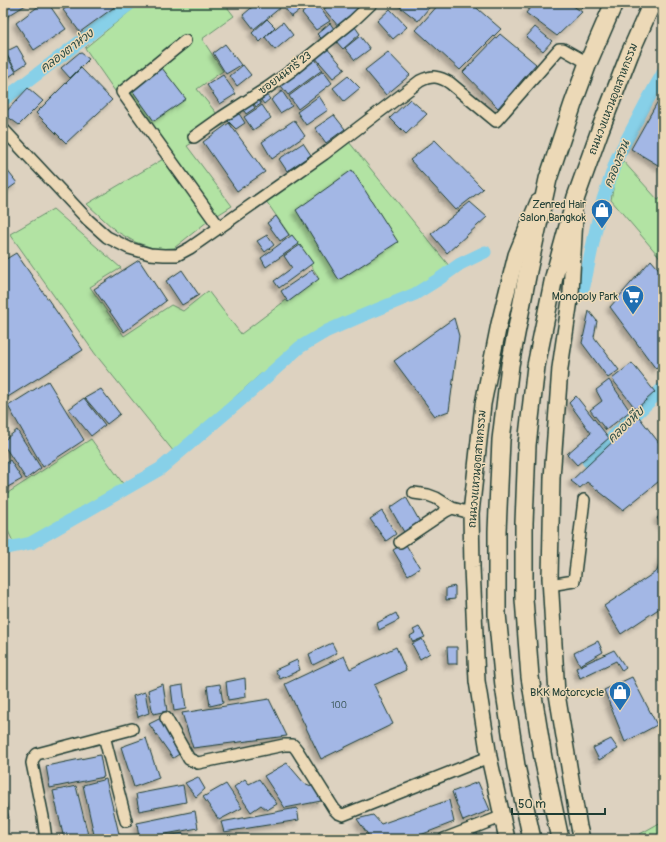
<svg xmlns="http://www.w3.org/2000/svg" width="666" height="842" viewBox="0 0 666 842" font-family="Pangolin,'Playpen Sans Thai',sans-serif">
<defs>
<filter id="shadow"><feDropShadow dx="-3.5" dy="3.5" stdDeviation="2" flood-color="#0004"/></filter>
</defs>
<rect width="100%" height="100%" fill="#ddd2c0"/>
<filter id="ink" filterUnits="userSpaceOnUse"><feTurbulence type="fractalNoise" baseFrequency=".025" numOctaves="2"/><feDisplacementMap in="SourceGraphic" scale="8" xChannelSelector="R" yChannelSelector="G"/><feConvolveMatrix kernelMatrix="1 2 1 2 8 2 1 2 1" color-interpolation-filters="sRGB"/></filter>
<g filter="url(#ink)">
<path fill="#b2e3a3" stroke="#68906c" d="M140,3H224L234,16L202,39L223,71L197,89L225,124L187,146L232,206L208,221L174,248L156,249L135,242L116,231L87,204L165,158L140,127L85,48Z
M349,142L450,267L419,289L342,321L304,340L262,373L174,452L96,355L10,234L53,209L121,268L90,287L124,336L171,305L183,311L208,291L241,334L318,276L266,201Z
M623,161L658,200L663,196V261L611,200L616,173Z
M91,439L124,485L24,542L14,544L3,520V496Z
M663,821V839H631Z"/>
<g fill="none" stroke-linecap="round" stroke-linejoin="round">
<path stroke="#87d0e8" stroke-width="13" d="M3,100L131,3
M584,286L601,205L617,158L647,101L663,73
M588,461L663,388
M3,549L31,543L160,469L242,399L300,347L327,331L359,317L415,294L439,279L460,264L485,252"/>
</g>
<path fill="#a3b7e5" stroke="#1f3d34" filter="url(#shadow)" d="M3,3H29L3,19Z
M43,3H48L66,29L34,50L16,23Z
M73,3H120L80,32L63,10Z
M257,3H286L254,29L243,15Z
M291,3H294L299,11L291,17L285,8Z
M296,3H311L301,11Z
M315,3H316L330,21L316,30L302,13Z
M332,3H364L338,26L324,9Z
M395,3H433L418,21Z
M440,3H471L501,29L460,70L416,30Z
M534,3H569L582,12L557,36L526,13Z
M577,3H585L582,8Z
M390,9L407,27L393,39L377,21Z
M267,19L275,27L260,42L252,33Z
M283,22L293,35L275,50L265,37Z
M330,23L336,32L324,41L317,34Z
M353,24L360,34L343,49L334,39Z
M535,27L552,41L543,51L526,37Z
M500,34L536,64L498,108L463,72Z
M360,36L370,49L355,60L345,48Z
M225,44L241,65L226,74L213,53Z
M17,46L27,63L16,70L5,52Z
M325,46L345,69L333,78L314,56Z
M4,51L16,72L3,81V52Z
M80,52L89,59L70,78L61,68Z
M388,52L410,75L386,95L365,70Z
M314,57L322,70L288,95L279,83Z
M243,65L251,75L237,86L230,76Z
M81,68L112,100L66,143L36,113Z
M162,68L186,99L154,121L132,90Z
M323,71L332,83L298,109L289,96Z
M223,75L236,94L220,104L207,85Z
M348,76L360,88L344,101L333,88Z
M28,88L43,101L19,125L4,114Z
M282,91L292,106L280,113L271,100Z
M264,92L270,99L264,104L258,96Z
M663,92V168L631,149Z
M257,96L261,104L256,107L251,99Z
M319,96L328,110L306,125L297,112Z
M410,99L427,114L406,134L390,118Z
M250,100L255,108L246,114L241,106Z
M262,105L271,118L253,130L244,117Z
M238,112L245,123L236,129L227,120Z
M334,115L345,129L326,143L315,128Z
M294,120L305,136L272,159L262,142Z
M229,123L265,172L237,191L203,142Z
M435,140L483,189L456,210L410,160Z
M303,143L311,155L287,171L279,159Z
M3,165L17,183L3,193Z
M352,170L398,242L339,280L296,210Z
M470,202L487,217L447,253L431,234Z
M276,216L289,235L280,241L267,223Z
M267,235L274,245L265,252L257,241Z
M292,235L299,244L266,267L261,258Z
M300,245L313,263L279,288L274,281L292,268L284,256Z
M16,253L83,350L3,400V261Z
M139,260L166,301L124,332L94,289Z
M651,260L663,274V361L656,369L610,307Z
M182,270L199,295L182,305L166,281Z
M312,270L319,279L288,302L281,291Z
M589,311L597,321L594,337L619,370L608,378L582,343Z
M454,318L459,336L449,411L435,416L394,361Z
M632,363L655,392L636,409L612,379Z
M609,380L630,411L606,430L590,410L602,401L596,390Z
M48,381L84,440L43,467L8,406Z
M101,389L120,414L107,424L85,398Z
M576,396L609,438L577,465L567,454L591,433L569,403Z
M84,398L105,425L91,436L69,409Z
M639,417L663,448V478L623,510L587,482L580,488L571,481Z
M17,430L41,468L26,479L3,444V441Z
M10,460L22,479L6,488L3,484V465Z
M406,497L420,522L404,532L390,508Z
M382,511L396,534L386,541L370,519Z
M663,513V527L657,518Z
M405,543L420,568L408,575L393,550Z
M663,556V606L621,634L604,606L657,571Z
M455,586V599L446,600V588Z
M396,613L399,620L379,630L377,623Z
M419,627L425,637L413,642L410,636L415,633L413,630Z
M422,639L430,653L420,659L412,644Z
M598,641L603,652L580,665L574,653Z
M332,643L337,653L313,665L309,654Z
M396,647L406,670L374,685L393,724L321,759L285,684L344,656L350,669Z
M447,647H457V664H448Z
M614,650L626,668L622,671L616,661L580,678L576,668Z
M297,660L300,670L280,679L275,670Z
M632,677L657,725L625,742L604,690Z
M245,678L246,697L228,700L226,682Z
M163,684L167,711L153,714L148,690Z
M220,684L223,703L210,706L207,686Z
M183,685L186,709L174,711L171,687Z
M145,692L149,713L138,717L133,696Z
M269,699L287,736L193,748L182,713Z
M161,718L181,753L173,758L149,724Z
M146,738L159,778L134,787L121,747Z
M611,739L618,749L599,760L593,748Z
M100,755L104,777L50,788L46,766Z
M287,763L304,783L316,788L321,801L285,808L264,776Z
M198,777L205,789L196,797L185,783Z
M106,779L120,838L117,839H95L83,785Z
M245,779L249,784L259,779L277,804L267,810L261,805L251,812L234,787Z
M478,782L490,810L463,821L452,792Z
M226,784L242,808L219,820L203,797Z
M183,785L186,802L139,811L136,794Z
M76,786L89,839H64L53,791Z
M3,790L9,818L3,820Z
M449,800L454,822L410,839H371L357,819L373,815L381,824Z
M297,808L299,820L224,832L221,822Z
M195,811L198,828L139,839L137,823Z
M476,831L479,839H454Z
M183,833L184,839H159L158,838Z"/>
<g fill="none" stroke-linecap="round" stroke-linejoin="round">
<g stroke="#1f3d34" stroke-width="14">
<path id="minor" d="M185,41L122,92L219,227
M3,129L88,220L107,237L129,248L150,254L164,255H177L190,248L324,154L420,81C432,75 439,76 450,83L496,121L559,49H563L588,63
M194,137L222,117L267,88L291,71L353,21L372,3
M414,493L428,495L436,498L452,508
M400,542L446,511L452,508L471,513
M550,585L574,581L584,500
M166,718L189,759L198,763L284,745H293L297,750L334,809L338,813L343,815L489,757
M104,736L126,821
M46,839L43,817L32,763L33,759L37,754L132,729
M444,839L501,817"/>
</g>
<g stroke="#1f3d34" stroke-width="18">
<path id="secondary" d="M575,216L571,293L560,368L552,478L550,578L557,694L579,827L582,839
M507,839L489,757L477,681L472,567L471,513L483,404L499,324L516,255L538,202"/>
</g>
<g stroke="#1f3d34" stroke-width="20">
<path id="primary" d="M532,839L516,766L504,686L497,614V531L501,440L510,365L528,271L548,179L573,104L588,63L614,3
M560,839L543,758L530,677L524,599V523L527,445L536,366L554,277L576,197L600,130L630,53L652,3"/>
</g>
<use href="#minor" stroke="#ecd9b7" stroke-width="11"/>
<use href="#secondary" stroke="#ecd9b7" stroke-width="15"/>
<use href="#primary" stroke="#ecd9b7" stroke-width="17"/>
</g>
</g>
<defs>
<g id="shop-pin" transform="scale(1.15)"><path d="M0 17L-7.5 6A9.5 9.5 0 1 1 7.5 6Z" fill="#1f6fb2" stroke="#ecd9b7"/><path d="M-5-2.5h2.3a2.7 3.5 0 0 1 5.4 0H5L5.5 6h-11ZM-1.5-2.5h3a1.5 2.3 0 0 0-3 0Z" fill="#fff"/></g>
<g id="supermarket-pin" transform="scale(1.15)"><path d="M0 17L-7.5 6A9.5 9.5 0 1 1 7.5 6Z" fill="#1f6fb2" stroke="#ecd9b7"/><path d="M-6-5.5h2.5l.6 2H6L4.5 2H-2.5L-4.4-4H-6ZM-1.5 3.2a1.3 1.3 0 1 0 .1 0ZM3 3.2a1.3 1.3 0 1 0 .1 0Z" fill="#fff"/></g>
</defs>
<g fill-rule="evenodd">
<use href="#shop-pin" x="602" y="210"/>
<use href="#supermarket-pin" x="633" y="296"/>
<use href="#shop-pin" x="620" y="692"/>
</g>
<g text-anchor="middle" dominant-baseline="central" stroke-width="3" stroke-linejoin="round" paint-order="stroke">
<g font-size="9" fill="#405c60">
<text x="339" y="705">100</text>
</g>
<g font-size="11" fill="#1f3d34" stroke="#ecd9b7">
<text transform="translate(285 73) rotate(-37)">ซอยนนทรี 23</text>
<text transform="translate(613 99) rotate(-69)">ถนนวงแหวนอุตสาหกรรม</text>
<text transform="translate(477 469) rotate(-85)">ถนนวงแหวนอุตสาหกรรม</text>
</g>
<g font-size="11" fill="#1f3d34" stroke="#ecd9b7" text-anchor="end">
<text x="586" y="204">Zenred Hair<tspan x="586" dy="13">Salon Bangkok</tspan></text>
<text x="618" y="296">Monopoly Park</text>
<text x="604" y="692">BKK Motorcycle</text>
</g>
<g font-size="12" font-style="italic" fill="#294c46" stroke="#ecd9b7">
<text transform="translate(67 51) rotate(-37)">คลองตาห่วง</text>
<text transform="translate(617 164) rotate(-68)">คลองสวน</text>
<text transform="translate(626 425) rotate(-44)">คลองหีบ</text>
</g>
</g>
<rect width="666" height="842" fill="none" stroke="#ecd9b7" stroke-width="16"/>
<rect x="8" y="8" width="650" height="826" fill="none" stroke="#1f3d34" stroke-width="1.5" filter="url(#ink)"/>
<path d="M512 808v6h93v-6" fill="none" stroke="#1f3d34" stroke-width="2"/>
<text x="518" y="808" font-size="12" fill="#1f3d34" stroke="#ecd9b7" stroke-width="3" paint-order="stroke">50 m</text>
</svg>
